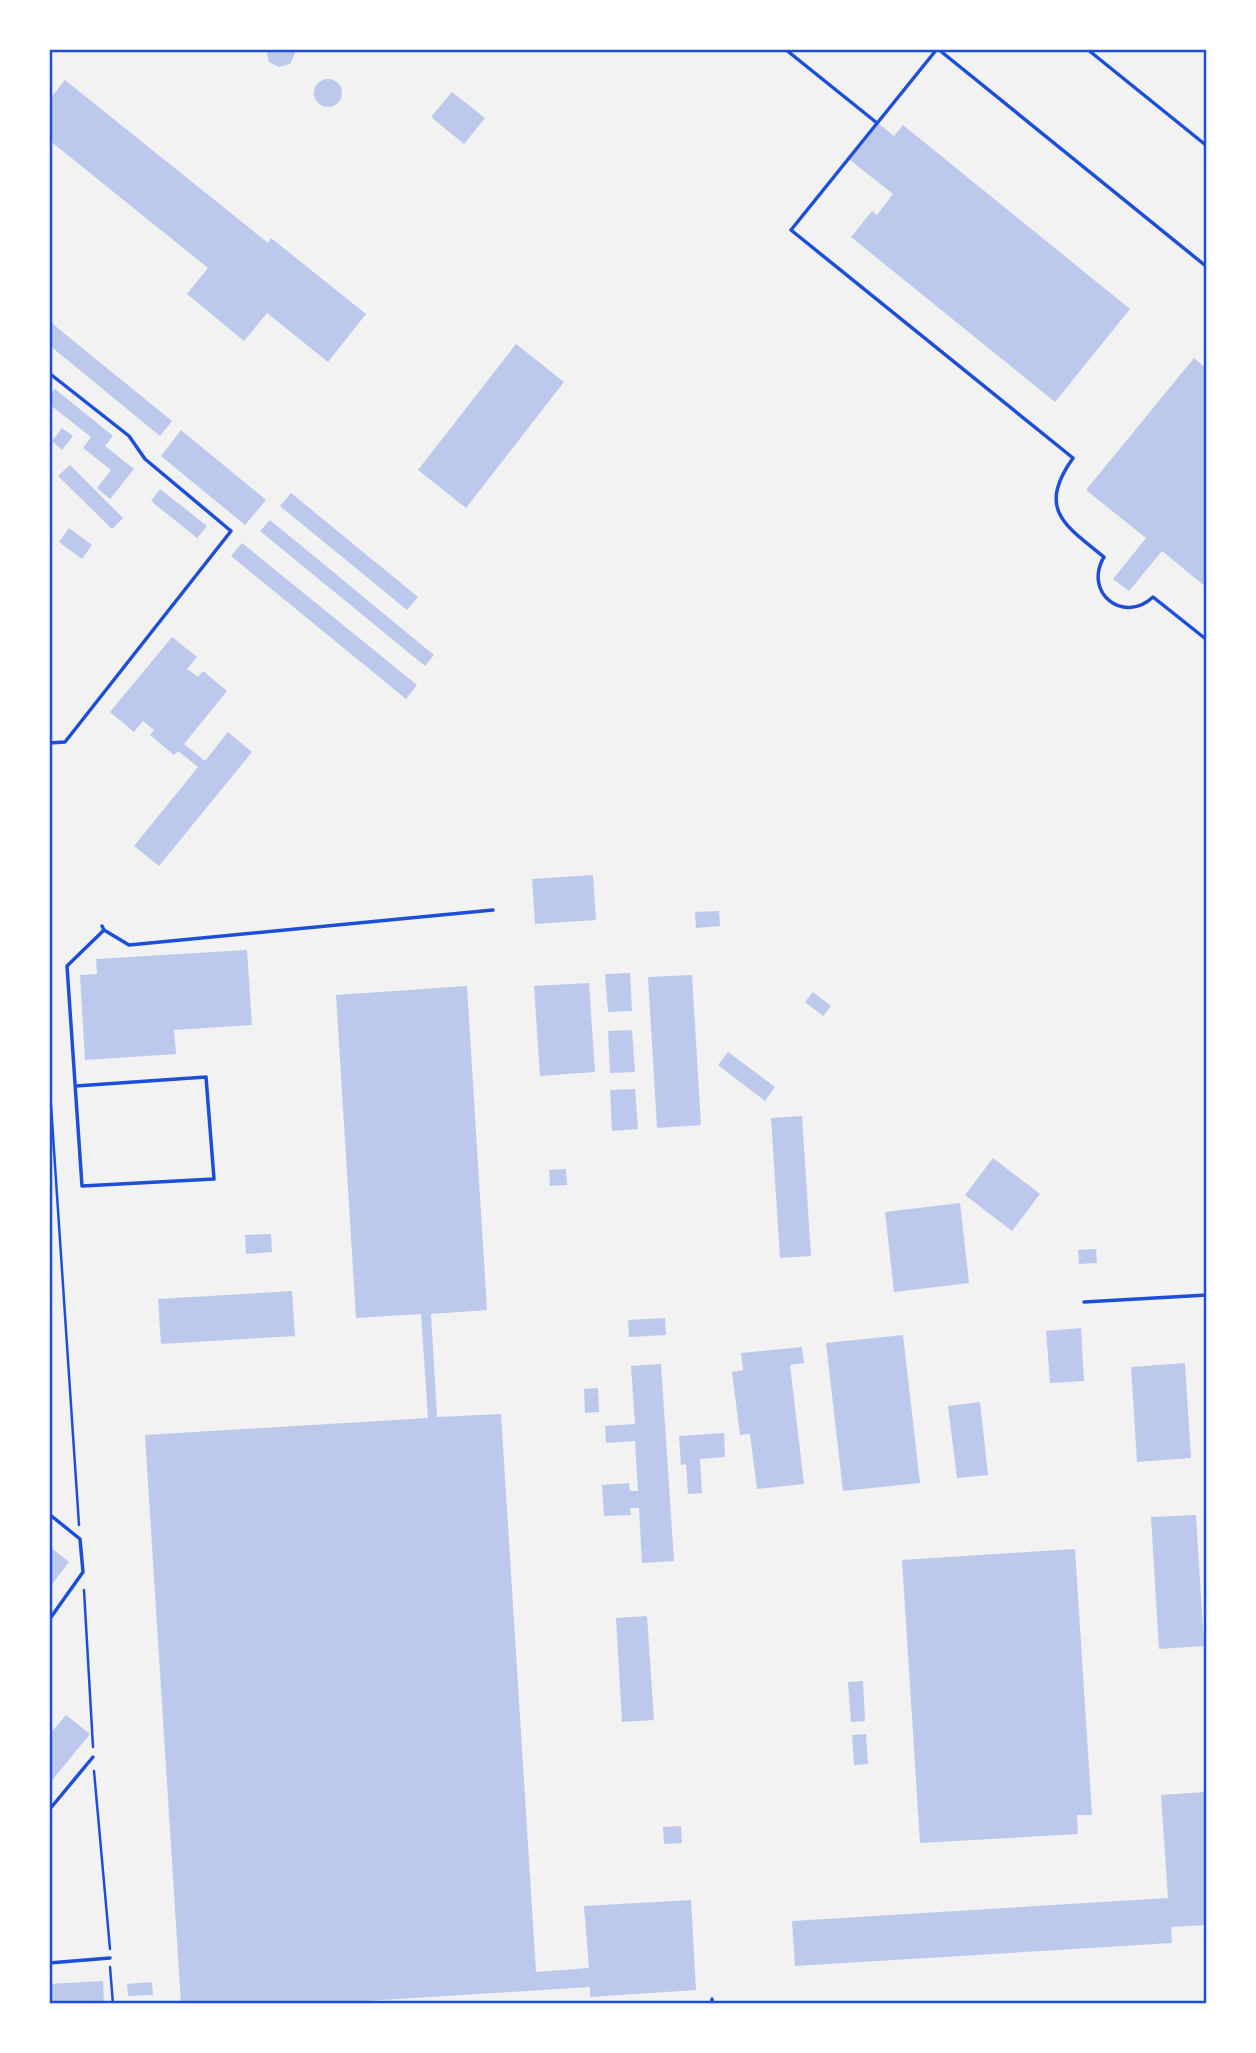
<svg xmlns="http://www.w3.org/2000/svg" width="1256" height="2053" viewBox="0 0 1256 2053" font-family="'IBM Plex Sans',sans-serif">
<rect width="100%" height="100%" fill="#f2f2f2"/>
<path fill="#bdc9ec" d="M266,49H294L295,53L290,64L279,67L269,62Z
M314 93a14 14 0 1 1 28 0a14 14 0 1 1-28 0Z
M65,80L268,243L271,238L366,314L328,362L267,313L244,341L187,294L208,268L49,140V100Z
M452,92L485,118L464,144L431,117Z
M879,124L894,136L903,125L1130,309L1055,402L851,237L872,211L877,215L893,194L850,160Z
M49,321L172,421L160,436L49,345Z
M516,344L564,382L466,508L418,470Z
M1194,358L1207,369V588L1162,551L1129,591L1113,579L1146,538L1086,490Z
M55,389L113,436L105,446L134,469L110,499L97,488L111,470L83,448L91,437L49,404V396Z
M62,428L73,436L62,450L52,441Z
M181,430L266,500L245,525L161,456Z
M70,465L123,518L112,529L58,476Z
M160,489L207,526L197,538L151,501Z
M291,493L418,597L407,610L280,506Z
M270,520L434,655L425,666L260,531Z
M69,528L92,545L82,559L59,542Z
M242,543L417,685L406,699L231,556Z
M172,637L197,657L187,669L198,677L203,671L227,691L184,744L205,761L228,732L252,752L159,866L134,846L198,767L178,751L174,755L150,735L154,730L143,721L134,732L110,712Z
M593,875L596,920L535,924L532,879Z
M719,911L720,926L696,928L695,912Z
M247,950L252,1025L174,1030L176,1054L85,1060L80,975L97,974L96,959Z
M630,973L632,1011L608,1012L605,974Z
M692,975L701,1125L657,1128L648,977Z
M589,983L595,1072L540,1076L534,986Z
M467,986L487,1310L431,1314L437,1417L501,1414L536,1972L589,1968L584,1906L691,1900L696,1990L590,1997V1987L318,2004H181L145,1435L428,1418L421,1314L356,1318L336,995Z
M813,992L831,1006L823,1016L805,1002Z
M632,1030L635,1072L610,1073L608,1031Z
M728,1052L775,1087L765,1101L718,1065Z
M635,1089L638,1129L612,1131L610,1090Z
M802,1116L811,1256L780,1258L771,1118Z
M993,1158L1040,1194L1012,1231L965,1195Z
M566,1169L567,1185L550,1186L549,1170Z
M960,1203L969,1283L894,1292L885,1212Z
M271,1234L272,1252L246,1254L245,1235Z
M1096,1249L1097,1263L1079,1264L1078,1250Z
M292,1291L295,1336L161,1344L158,1299Z
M665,1318L666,1335L629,1337L628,1320Z
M1081,1328L1084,1381L1050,1383L1046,1331Z
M903,1335L920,1483L843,1491L826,1343Z
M802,1347L804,1363L790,1365L804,1484L757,1489L750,1434L740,1435L732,1372L743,1370L741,1353Z
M1185,1363L1191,1458L1137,1462L1131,1367Z
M661,1364L674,1561L642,1563L639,1508H630L631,1515L604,1516L602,1485L629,1483L630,1491H638L635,1441L606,1443L605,1426L635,1424L631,1366Z
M598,1388L599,1412L585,1413L584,1389Z
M980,1402L988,1475L957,1478L948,1406Z
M724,1433L725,1457L700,1459L702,1493L688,1494L686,1464L681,1465L679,1436Z
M1196,1515L1204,1646L1159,1649L1151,1517Z
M49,1546L69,1562L49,1588Z
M1075,1549L1092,1815H1077L1078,1834L920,1843L902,1560Z
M647,1616L654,1720L622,1722L616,1618Z
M863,1681L865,1721L851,1722L848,1682Z
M66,1715L90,1734L49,1784V1735Z
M866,1734L868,1764L854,1765L852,1735Z
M1206,1792L1207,1925L1171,1927L1172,1943L795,1966L792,1921L1168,1898L1161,1795Z
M681,1826L682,1843L664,1844L663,1827Z
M103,1981L104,2004H49V1984Z
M152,1982L153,1995L128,1996L127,1984Z"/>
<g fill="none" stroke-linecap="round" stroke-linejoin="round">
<path stroke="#1d4ed8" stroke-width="2.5" d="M49,1075L79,1525
M84,1590L93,1747
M94,1771L110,1949
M110,1967L113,2004"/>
<path stroke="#1d4ed8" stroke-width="3.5" d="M785,49L877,123
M937,49L791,230L1073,458C1037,509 1064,525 1104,557C1083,592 1123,625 1153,597L1207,640
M938,49L1207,267
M1087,49L1207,146
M49,373L129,436L145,459L231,531L65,742L49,743
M102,926L104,930L129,945L493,910
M76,1086L206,1077L214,1179L82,1186L67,966L104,930
M1084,1302L1207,1295
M49,1514L80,1539L83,1572L49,1620
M49,1810L93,1757
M49,1963L110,1958
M712,1999V2004"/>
</g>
<rect width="1256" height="2053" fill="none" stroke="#ffffff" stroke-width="102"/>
<rect x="51" y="51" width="1154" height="1951" fill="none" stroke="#1d4ed8" stroke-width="2.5"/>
</svg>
